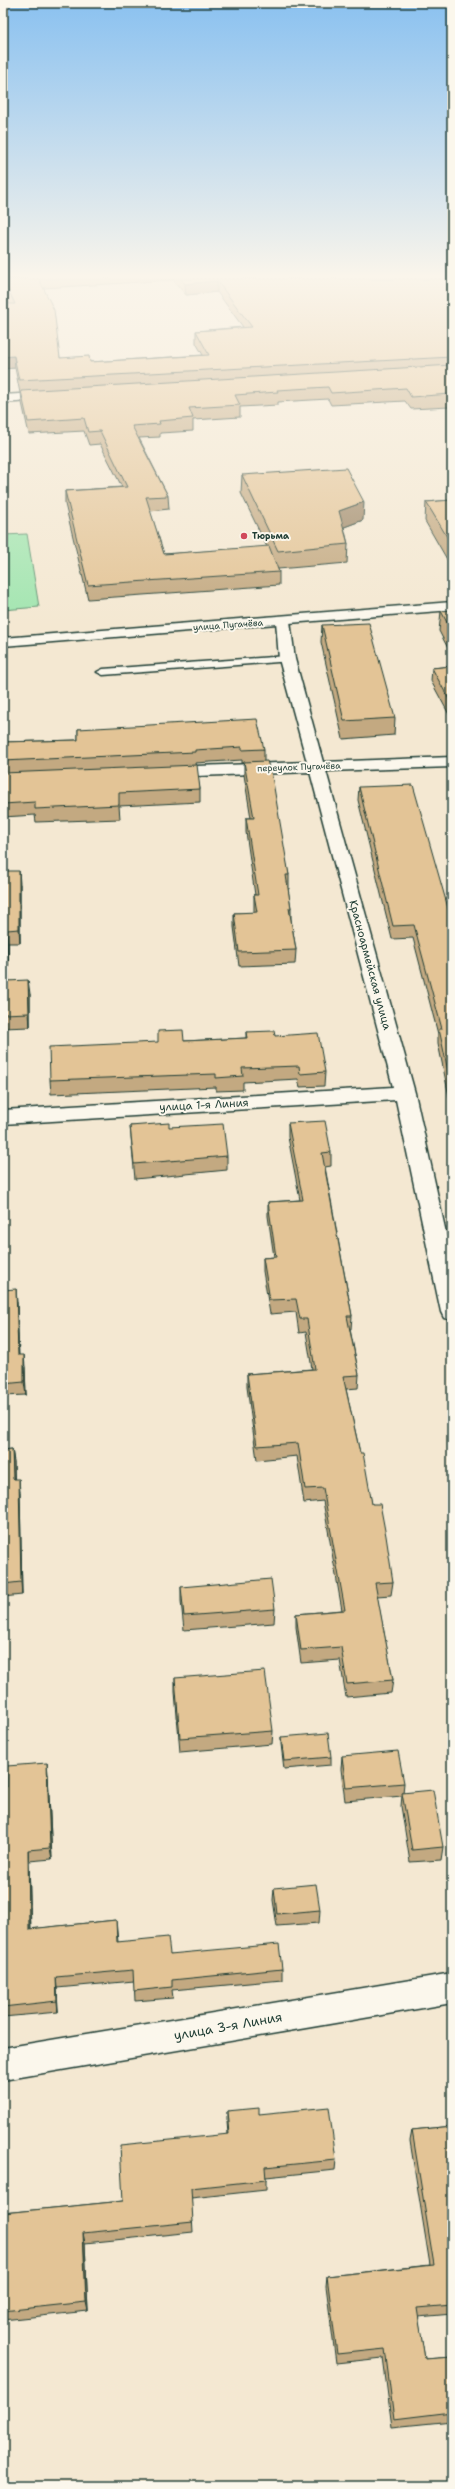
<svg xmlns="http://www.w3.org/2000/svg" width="455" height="2489" viewBox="0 0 455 2489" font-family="'Shantell Sans',sans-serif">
<rect width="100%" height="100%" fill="#f4e8d2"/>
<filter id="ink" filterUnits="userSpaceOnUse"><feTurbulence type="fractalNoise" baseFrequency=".025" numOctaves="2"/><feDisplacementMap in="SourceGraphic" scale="8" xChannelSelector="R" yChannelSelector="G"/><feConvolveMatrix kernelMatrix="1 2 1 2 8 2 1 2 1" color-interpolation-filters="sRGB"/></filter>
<g filter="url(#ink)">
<path fill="#a2e5b0" stroke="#609172" d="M27,534L39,607L3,610V535Z"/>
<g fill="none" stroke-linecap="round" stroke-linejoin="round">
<g stroke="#1f3d34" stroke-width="3">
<path id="service" d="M287,656L291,657V661L103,675L97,672L103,669Z"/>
</g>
<g stroke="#1f3d34" stroke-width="3">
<path id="minor" d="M283,617L290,621L295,659L323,762L452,757V767L326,771L415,1093L452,1260V1320L444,1318L441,1312L396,1100L3,1124V1110L393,1087L310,772L167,777L161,775L159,772L161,769L167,767L307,762L279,659L276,621Z
M452,1973V2003L3,2080V2048Z"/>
</g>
<g stroke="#1f3d34" stroke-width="3">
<path id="tertiary" d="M52,392L58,396L56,399L3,403V395Z"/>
</g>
<g stroke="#1f3d34" stroke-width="3">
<path id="secondary" d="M452,602V610L3,646V638Z"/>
</g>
<use href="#service" fill="#fbf7ec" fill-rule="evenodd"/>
<use href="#minor" fill="#fbf7ec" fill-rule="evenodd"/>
<use href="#tertiary" fill="#fbf7ec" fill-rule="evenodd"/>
<use href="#secondary" fill="#fbf7ec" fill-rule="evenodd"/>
</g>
<path fill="#c3a981" stroke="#1f3d34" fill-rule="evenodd" d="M3,279H452V404L449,407L411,409L405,401L331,405L328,399L278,402V405L240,407V417L193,420V431L160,433V437L139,438L168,496L169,509L150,511L164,554L267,547L241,493L242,475L363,520L344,527L348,544L347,563L278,569L279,572V585L88,599L65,504V491L122,487L100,444L89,445L84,431L29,434L22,403L21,392L20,393L15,368L3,369L10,304L3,287ZM173,280L186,295L217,292L243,327L196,331V343L203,355L90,362L60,358L44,288Z
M452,500V568L425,521L426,502Z
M452,610V656L439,631L441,611Z
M322,625L395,718L394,735L343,739L321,642Z
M452,666V720L431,681L432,668Z
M78,729L264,749V761L289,875V889H288L291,908V919L296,950L295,964L239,966L234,927V913H254V895H255L246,832V818H251L244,775V763H242V760L195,763L200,789V802L119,806L120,819L36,822L35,815L3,817V742L78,740Z
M359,787L452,922V1111L438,1043V1034L413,938L392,939L358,800Z
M3,871L20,884V943H8V981L30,994V1027L3,1028Z
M246,1032L275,1036L325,1072L324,1086L300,1087L298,1079L243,1082V1090L216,1091V1087L51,1094L50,1080L184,1041L246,1038Z
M288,1123L331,1152V1166L325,1167L352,1316L351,1329H350L359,1375L358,1388L346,1389L360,1453L372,1504L393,1582L391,1595L377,1596L393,1680L391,1693L346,1697L340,1660L301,1663L296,1627V1614L342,1610L323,1501L304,1503L297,1456L257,1460L247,1387V1374L312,1369L306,1332L299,1333L296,1312L270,1314L263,1271V1258L274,1257L268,1216V1202L300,1200L288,1137Z
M130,1126L169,1127L227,1156V1170L135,1179Z
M3,1290L17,1302L19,1355L25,1367L26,1395L3,1396Z
M12,1449L14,1462V1479L20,1492L22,1595L3,1597V1450Z
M181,1587L275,1609L274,1623L184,1630L181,1601Z
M175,1678L273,1731L272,1744L180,1752L175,1692Z
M281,1737L331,1757V1765L284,1769L281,1744Z
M342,1756L404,1783L403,1793L443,1847L441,1860L410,1862L401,1806L402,1796L345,1801L341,1769Z
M48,1774L52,1859L29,1861L31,1929L116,1920L118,1942L170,1954L282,1969V1980L172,1990L173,1998L135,2001L134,1981L57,1988L58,2012L3,2017V1787H7Z
M274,1888L320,1910L319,1923L277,1926L273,1900Z
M227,2111L259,2114L336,2160L335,2170L266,2177V2190L191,2198L193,2232L85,2243L88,2311L3,2320V2213L123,2201L228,2134L227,2122Z
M452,2126V2314L418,2317L425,2359L452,2357V2421L392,2427L383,2358L336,2363L326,2286L327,2276L430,2265L410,2141L412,2130Z"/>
<path fill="#9f8969" stroke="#1f3d34" d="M217,281V292L186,295L185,284Z
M14,356L15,368L3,369V357Z
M452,392V404L449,407L450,394Z
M364,502L363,520L339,529V511Z
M19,871L20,884V943L19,929Z
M7,930L8,943L9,995L7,981Z
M28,980L30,994V1027L29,1013Z
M16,1289L17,1302L19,1368L18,1355Z
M24,1355L25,1367L26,1395L24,1382Z
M12,1449L14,1462L15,1492L13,1479Z
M19,1479L20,1492L22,1595L21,1582Z
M47,1763L48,1774L52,1859L50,1848Z
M28,1850L29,1861L31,1940L29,1929Z
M56,1977L57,1988L58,2012L57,2001Z
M83,2233L85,2243L88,2311L86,2302Z"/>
<path fill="#e3c496" stroke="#1f3d34" d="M3,279H39L54,310L60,358L89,356L90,362L209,355L196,331L252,327L217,281L185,284L181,279H452V357L19,380L14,356L3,357V304H15Z
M452,365V392L450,394L411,397L406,388L331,393L328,387L277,390L278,392L235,395L240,405L189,408L193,418L159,421L160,424L132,426L168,496L146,497L164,554L269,546L279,572L88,585L65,491L127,487L100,431L88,432L84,418L28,422L21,391Z
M346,468L364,502L339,511L348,544L278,551L242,475Z
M452,500V545L426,502Z
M452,610V632L441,611Z
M369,623L395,718L344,721L322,625Z
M452,666V705L432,668Z
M257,719L264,749L242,750V747L195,750V752L3,761V742L78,740V729Z
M267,761L272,776L289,875H286L291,908H289L296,950L239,952L234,913L257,912L254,895H258L246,818H254L244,762Z
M197,765L200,789L119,793V805L35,809V802L3,804V773Z
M413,785L452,922V1090L439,1029H442L414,925L393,926L359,787Z
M3,871H19V929L7,930V981L28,980L29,1013L3,1014Z
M183,1030L184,1041L247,1038L246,1032L274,1031L275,1036L318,1033L325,1072L300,1074L299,1066L242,1068L243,1076L216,1078V1074L50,1080L49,1047L158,1042V1031Z
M325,1121L331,1152L322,1153L352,1316H347L359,1375L343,1376L360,1453H363L372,1504H380L386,1536L393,1582L375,1583L393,1680L347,1684L341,1647L301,1650L296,1614L345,1610L323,1488L305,1489L298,1443L257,1446L247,1374L315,1369L307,1319H300L296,1299L270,1300L263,1258L276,1257L268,1202L303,1200L288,1123Z
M169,1123V1127L223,1124L227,1156L134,1164L130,1126Z
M16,1289L18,1355H24V1382L3,1384V1290Z
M12,1449L13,1479H19L21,1582L3,1584V1450Z
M271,1579L275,1609L184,1616L181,1587Z
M265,1671L273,1731L180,1738L175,1678Z
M328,1733L331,1757L284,1761L281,1737Z
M398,1751L404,1783L346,1788L342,1756Z
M47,1763L50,1848L28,1850L29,1929L116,1920L117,1942L168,1937L170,1954L279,1944L282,1969L172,1980V1987L134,1991L133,1970L56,1977L57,2001L3,2007V1787H7V1766Z
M433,1790L443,1847L412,1850L402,1793Z
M316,1884L320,1910L277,1914L274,1888Z
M329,2107L336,2160L265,2167L266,2180L191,2188L193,2222L83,2233L86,2302L3,2311V2213L123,2201L120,2145L229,2134L227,2111L259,2108V2114Z
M452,2126V2305L417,2308L425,2359L452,2357V2412L394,2419L385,2349L337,2354L327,2276L434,2265L412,2130Z"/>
</g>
<linearGradient id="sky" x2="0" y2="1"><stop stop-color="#8ac1f0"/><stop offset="0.44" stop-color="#faf5eb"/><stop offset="1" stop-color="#faf5eb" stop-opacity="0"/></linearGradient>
<rect width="455" height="627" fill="url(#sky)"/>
<circle fill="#d1495b" stroke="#fbf7ec" stroke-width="1.5" cx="244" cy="536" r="4"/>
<g text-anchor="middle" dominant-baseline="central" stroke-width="4" stroke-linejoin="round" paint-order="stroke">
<g font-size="9" font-weight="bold" fill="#1f3d34" stroke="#fbf7ec" text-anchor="start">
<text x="252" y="536">Тюрьма</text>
</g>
<g font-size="9" fill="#1f3d34" stroke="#fbf7ec">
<text transform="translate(228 625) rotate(-4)">улица Пугачёва</text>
<text transform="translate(299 767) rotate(-2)">переулок Пугачёва</text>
</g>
<g font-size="11" fill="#1f3d34" stroke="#fbf7ec">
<text transform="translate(370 965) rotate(75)">Красноармейская улица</text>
<text transform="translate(204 1105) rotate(-3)">улица 1-я Линия</text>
</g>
<g font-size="13" fill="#1f3d34" stroke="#fbf7ec">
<text transform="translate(228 2026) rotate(-10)">улица 3-я Линия</text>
</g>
</g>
<rect width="455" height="2489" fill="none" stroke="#fbf7ec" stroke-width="16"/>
<rect x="8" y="8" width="439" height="2473" fill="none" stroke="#1f3d34" stroke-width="1.5" filter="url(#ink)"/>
</svg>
